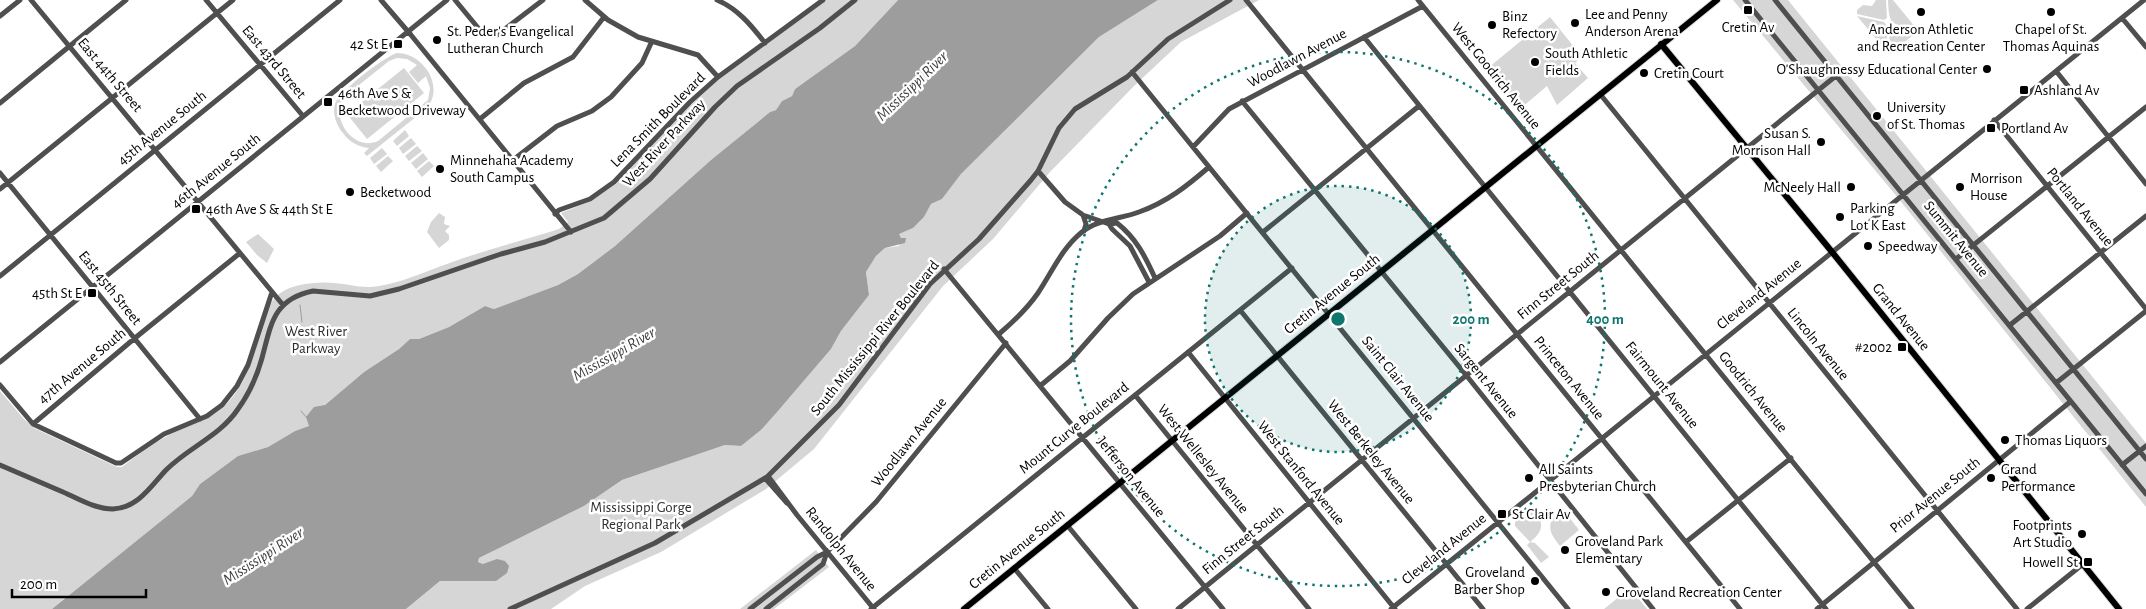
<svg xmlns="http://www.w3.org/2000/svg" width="2146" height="609" viewBox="0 0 2146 609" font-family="'Alegreya Sans',sans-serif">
<rect width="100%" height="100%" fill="#fff"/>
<path fill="#d6d6d6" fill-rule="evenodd" d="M827,0H898L855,46L795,89L792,96L782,101L776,110L770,112L711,160L615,246L578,274L558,285L494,309L485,306L449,327L419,339H410L399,349L364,372L325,405L310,426L295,431L268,447L238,456L200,484L192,496L52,609H0V391L24,419L34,428L117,467H122C137,455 152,444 169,435C191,424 214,419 231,399C240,388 248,373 252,359C259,339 261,308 279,294C291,284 318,281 334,283C350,284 362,289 379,286C403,282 424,272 447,264C484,250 522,241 559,229L568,222L561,213L591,201L616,184L692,104L719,79Z
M1158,0H1259L1181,42L1135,85L1050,172L993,239L943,286L814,449L766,489L661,552L585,586L551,609H406L440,581L474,580L483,564L478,562L479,558L584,506L622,480L725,445L741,446L761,430L778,411L831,349L841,331L869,295L866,272L876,256L885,248L899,246L901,238L898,234L913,228L924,217L931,204L942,199L961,174L1099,37Z
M1733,0H1788L2146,443V507L1894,193Z
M1876,0H1886L1887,18L1884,20L1857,14V10L1863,5L1872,6Z
M1888,0H1893L1916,28C1890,25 1889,24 1888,0Z
M1857,16L1884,22L1887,26V52Z
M1550,17L1582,57L1575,63L1588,78L1557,105L1547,86L1521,108L1488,68Z
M1891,24L1918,31L1890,54L1889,26Z
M397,53C423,53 445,86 427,108L367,156L364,153L369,148C359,147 349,142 343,133C337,126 332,114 335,104C338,92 384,57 397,53ZM397,58L407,59L417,65L409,72L418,83L426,76L430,88L428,100L378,141C354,152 329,118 344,97L389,61Z
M404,68L424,93L367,139L347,114Z
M405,130L409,136L397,146L393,141Z
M411,138L416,144L403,154L399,148Z
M417,146L422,151L409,161L405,156Z
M382,148L387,154L374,164L370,158Z
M423,153L428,159L416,169L411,163Z
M388,156L393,161L381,172L376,166Z
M429,161L434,166L422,177L417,171Z
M439,213L445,217L444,224L450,226L445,231L449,235V240L439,248L427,232L431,222Z
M258,234L274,249L267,263L257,255L246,242Z
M1532,508C1544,522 1545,530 1530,542L1515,526V522Z
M1563,509L1579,530L1560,546C1547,530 1546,522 1563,509Z
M1530,542L1535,543L1549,557L1541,563L1527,545Z
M816,550L829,567L774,609H740Z
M1630,588L1647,609H1604Z"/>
<path fill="#9d9d9d" d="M898,0H1158L1099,37L961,174L942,199L931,204L924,217L913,228L899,234L901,238H906L905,243L885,248L876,256L866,272L869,295L841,331L831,349L778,411L761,430L741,446L725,445L622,480L584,506L479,558L478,562L483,564L497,559L505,561L509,566L507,573L496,581H440L406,609H52L192,496L200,484L238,456L268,447L295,431L309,426L306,417L314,407L325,405L364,372L399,349L410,339H419L449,327L485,306L494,309L558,285L578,274L615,246L711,160L770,112L776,110L782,101L792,96L795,89L855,46Z"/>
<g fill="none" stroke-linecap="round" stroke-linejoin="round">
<path stroke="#9d9d9d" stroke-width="1" d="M300,305L302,322
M301,411L307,418"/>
<g stroke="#dbdbdb" stroke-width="8">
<path id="major" d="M1661,44L1828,247L2119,609
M964,609L1717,0"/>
</g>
<path stroke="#4f4f4f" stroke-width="5" d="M31,0L283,305
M206,0L303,116
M381,0L411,35L571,232
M455,0L479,29L497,35L543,0
M585,0L608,20L638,37L698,55L718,77
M717,0C738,9 751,25 765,43
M1246,0L1740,609
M1418,0L1912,609
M1745,0L2146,494
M1775,0L2146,459
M0,16L20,0
M2122,18L2146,47
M1364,37L1826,609
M2056,71L2146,184
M1132,72L1568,609
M1600,94L2017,609
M1242,101L1466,375L1653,609
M0,103L126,0
M480,119L524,83L573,57L604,17
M1994,120L2146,309
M1193,147L1229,109L1423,6
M513,160L557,126L592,111L611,97L642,63L652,41
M1038,171L1065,202L1083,215L1109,224L1112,229L1130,246L1149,282
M0,173L200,419
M0,189L233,0
M555,214L559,210L590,199L614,182L690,102L718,77L823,0
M1083,215L1086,224L1084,231
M1109,224L1117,223C1136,238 1145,256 1155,278
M1263,232L1419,106
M1956,259L2146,107
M944,269L1223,609
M0,276L340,0
M1240,310L1483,609
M2010,325L2146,216
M999,334C1013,322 1027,309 1038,293C1052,272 1062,248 1082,232C1098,219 1121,219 1139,212C1167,202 1187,186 1209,167
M1188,352L1395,609
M0,362L447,0
M2056,383L2146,311
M0,385L33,424L116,463H121L164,434L207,416L222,405L237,386L248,365L272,292
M1040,386L1070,361L1108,318L1133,294L1220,236L1247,213
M1135,395L1309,609
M33,424L135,338L240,253
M0,465C21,474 42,483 63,492C79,499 95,509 113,509C138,508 151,486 166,470C189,447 220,436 238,409C249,394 257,376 262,358C271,325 273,299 313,291L370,296L399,289L501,254L545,242L604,218L650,179L715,107L737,86L820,28L855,0
M2122,465L2146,446
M768,476L797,515L874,609
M765,478L787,503
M1067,525L1136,609
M1686,542L1791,458
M1014,568L1048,609
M510,609L655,543L767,477L839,405L930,284L979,239L1031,180L1038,171L1059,128L1075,109L1127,77L1168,39L1230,0
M750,609L817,557L827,552L876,502L1006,343
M766,609L823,564L827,552
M871,609L1292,268
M1178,609L1837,75
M1391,609L2144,0
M1817,609L2070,402
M2027,609L2083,564"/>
<use href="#major" stroke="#000" stroke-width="6"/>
</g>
<circle cx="1338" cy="319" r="133" fill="#0f766e" fill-opacity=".12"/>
<g fill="none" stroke="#0f766e" stroke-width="2.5" stroke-dasharray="2.5 5">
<circle cx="1338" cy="319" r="133"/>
<circle cx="1338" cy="319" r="267"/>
</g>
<g fill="#000" stroke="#fff" stroke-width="2">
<rect x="1743" y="5" width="10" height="10" rx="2.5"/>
<circle cx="1921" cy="12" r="5"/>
<circle cx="2051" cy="12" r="5"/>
<circle cx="1575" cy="23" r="5"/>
<circle cx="1492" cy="25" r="5"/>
<circle cx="437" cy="40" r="5"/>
<rect x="393" y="39" width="10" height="10" rx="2.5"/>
<circle cx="1535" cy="62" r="5"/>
<circle cx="1987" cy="69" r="5"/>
<circle cx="1644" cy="73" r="5"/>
<rect x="2019" y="85" width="10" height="10" rx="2.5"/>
<rect x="323" y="97" width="10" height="10" rx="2.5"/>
<circle cx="1877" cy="116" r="5"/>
<rect x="1986" y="123" width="10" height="10" rx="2.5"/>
<circle cx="1821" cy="142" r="5"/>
<circle cx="440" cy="169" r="5"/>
<circle cx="1851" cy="187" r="5"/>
<circle cx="1960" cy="187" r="5"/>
<circle cx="350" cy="192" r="5"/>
<rect x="191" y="204" width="10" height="10" rx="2.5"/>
<circle cx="1840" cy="217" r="5"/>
<circle cx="1868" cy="246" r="5"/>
<rect x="87" y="288" width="10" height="10" rx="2.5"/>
<rect x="1897" y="342" width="10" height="10" rx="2.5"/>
<circle cx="2005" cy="440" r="5"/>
<circle cx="1529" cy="478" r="5"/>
<circle cx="1991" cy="478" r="5"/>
<rect x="1497" y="509" width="10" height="10" rx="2.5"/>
<circle cx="2082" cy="534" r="5"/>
<circle cx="1565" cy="550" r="5"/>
<rect x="2083" y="557" width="10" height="10" rx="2.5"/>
<circle cx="1535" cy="581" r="5"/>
<circle cx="1606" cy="592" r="5"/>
</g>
<g text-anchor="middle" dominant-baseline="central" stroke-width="5" stroke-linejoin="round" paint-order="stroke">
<g font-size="15" fill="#000" stroke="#fff" text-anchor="start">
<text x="1585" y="14">Lee and Penny<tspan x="1585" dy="17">Anderson Arena</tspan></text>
<text x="1502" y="16">Binz<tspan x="1502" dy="17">Refectory</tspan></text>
<text x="1748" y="27" text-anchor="middle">Cretin Av</text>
<text x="1921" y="29" text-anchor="middle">Anderson Athletic<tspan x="1921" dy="17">and Recreation Center</tspan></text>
<text x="2051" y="29" text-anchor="middle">Chapel of St.<tspan x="2051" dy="17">Thomas Aquinas</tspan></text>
<text x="447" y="31">St. Peder's Evangelical<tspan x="447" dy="17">Lutheran Church</tspan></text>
<text x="388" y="44" text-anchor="end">42 St E</text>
<text x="1545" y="53">South Athletic<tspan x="1545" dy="17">Fields</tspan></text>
<text x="1977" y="69" text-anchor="end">O'Shaughnessy Educational Center</text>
<text x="1654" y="73">Cretin Court</text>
<text x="2034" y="90">Ashland Av</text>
<text x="338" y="93">46th Ave S &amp;<tspan x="338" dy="17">Becketwood Driveway</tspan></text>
<text x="1887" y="107">University<tspan x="1887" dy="17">of St. Thomas</tspan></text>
<text x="2001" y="128">Portland Av</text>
<text x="1811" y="133" text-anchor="end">Susan S.<tspan x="1811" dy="17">Morrison Hall</tspan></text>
<text x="450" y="160">Minnehaha Academy<tspan x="450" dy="17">South Campus</tspan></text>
<text x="1970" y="178">Morrison<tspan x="1970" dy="17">House</tspan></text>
<text x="1841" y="187" text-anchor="end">McNeely Hall</text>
<text x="360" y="192">Becketwood</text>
<text x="1850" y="208">Parking<tspan x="1850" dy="17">Lot K East</tspan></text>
<text x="206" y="209">46th Ave S &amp; 44th St E</text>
<text x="1878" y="246">Speedway</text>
<text x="82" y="293" text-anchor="end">45th St E</text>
<text x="1892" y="347" text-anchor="end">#2002</text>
<text x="2015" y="440">Thomas Liquors</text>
<text x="1539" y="469">All Saints<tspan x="1539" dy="17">Presbyterian Church</tspan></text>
<text x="2001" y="469">Grand<tspan x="2001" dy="17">Performance</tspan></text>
<text x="1512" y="514">St Clair Av</text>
<text x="2072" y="525" text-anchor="end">Footprints<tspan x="2072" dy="17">Art Studio</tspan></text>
<text x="1575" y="541">Groveland Park<tspan x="1575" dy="17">Elementary</tspan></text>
<text x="2078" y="562" text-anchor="end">Howell St</text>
<text x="1525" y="572" text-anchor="end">Groveland<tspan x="1525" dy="17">Barber Shop</tspan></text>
<text x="1616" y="592">Groveland Recreation Center</text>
</g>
<g font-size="15" fill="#000" stroke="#fff">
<text transform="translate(1297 58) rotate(-28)">Woodlawn Avenue</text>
<text transform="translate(274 62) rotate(50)">East 43rd Street</text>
<text transform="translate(110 75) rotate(50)">East 44th Street</text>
<text transform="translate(1496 76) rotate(51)">West Goodrich Avenue</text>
<text transform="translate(658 120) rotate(-45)">Lena Smith Boulevard</text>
<text transform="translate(162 128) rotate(-39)">45th Avenue South</text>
<text transform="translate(664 143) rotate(-47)">West River Parkway</text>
<text transform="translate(216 171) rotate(-39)">46th Avenue South</text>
<text transform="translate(2080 207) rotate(51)">Portland Avenue</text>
<text transform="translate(1956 239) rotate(51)">Summit Avenue</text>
<text transform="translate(1558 285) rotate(-39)">Finn Street South</text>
<text transform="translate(110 288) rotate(51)">East 45th Street</text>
<text transform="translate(1332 294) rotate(-39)">Cretin Avenue South</text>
<text transform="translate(1759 294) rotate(-39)">Cleveland Avenue</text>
<text transform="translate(1901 317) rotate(51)">Grand Avenue</text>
<text transform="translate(875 338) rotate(-51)">South Mississippi River Boulevard</text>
<text transform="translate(1818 344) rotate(51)">Lincoln Avenue</text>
<text transform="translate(82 366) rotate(-40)">47th Avenue South</text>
<text transform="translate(1569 378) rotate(51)">Princeton Avenue</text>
<text transform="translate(1398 379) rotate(51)">Saint Clair Avenue</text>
<text transform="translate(1486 381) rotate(51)">Sargent Avenue</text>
<text transform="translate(1662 385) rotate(51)">Fairmount Avenue</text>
<text transform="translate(1753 392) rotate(51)">Goodrich Avenue</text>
<text transform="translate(1074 428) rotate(-39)">Mount Curve Boulevard</text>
<text transform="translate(909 442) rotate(-51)">Woodlawn Avenue</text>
<text transform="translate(1371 452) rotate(51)">West Berkeley Avenue</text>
<text transform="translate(1203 459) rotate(51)">West Wellesley Avenue</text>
<text transform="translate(1301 473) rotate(51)">West Stanford Avenue</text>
<text transform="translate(1131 477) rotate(51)">Jefferson Avenue</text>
<text transform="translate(1935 495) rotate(-39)">Prior Avenue South</text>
<text transform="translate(1243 540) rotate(-39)">Finn Street South</text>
<text transform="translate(841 549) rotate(51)">Randolph Avenue</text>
<text transform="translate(1017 549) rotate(-39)">Cretin Avenue South</text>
<text transform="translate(1444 549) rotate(-39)">Cleveland Avenue</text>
</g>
<g font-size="15" fill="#2d2d2d" stroke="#fff">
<text x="316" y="331">West River<tspan x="316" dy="17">Parkway</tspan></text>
<text x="641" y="507">Mississippi Gorge<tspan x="641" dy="17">Regional Park</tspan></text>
</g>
<g font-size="16" font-style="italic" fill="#3e3e3e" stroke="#fff">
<text transform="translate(912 86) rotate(-44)">Mississippi River</text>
<text transform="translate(614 354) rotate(-30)">Mississippi River</text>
<text transform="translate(263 556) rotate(-33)">Mississippi River</text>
</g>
</g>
<circle cx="1338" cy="319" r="8" fill="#0f766e" stroke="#fff" stroke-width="2.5"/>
<g font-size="15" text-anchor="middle" font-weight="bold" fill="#0f766e" stroke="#fff" stroke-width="5" stroke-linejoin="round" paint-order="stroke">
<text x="1471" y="324">200 m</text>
<text x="1605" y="324">400 m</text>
</g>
<path d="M12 589v8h134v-8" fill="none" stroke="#000000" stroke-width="2.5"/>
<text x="20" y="589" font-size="15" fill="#000000" stroke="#ffffff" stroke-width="4" paint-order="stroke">200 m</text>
</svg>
